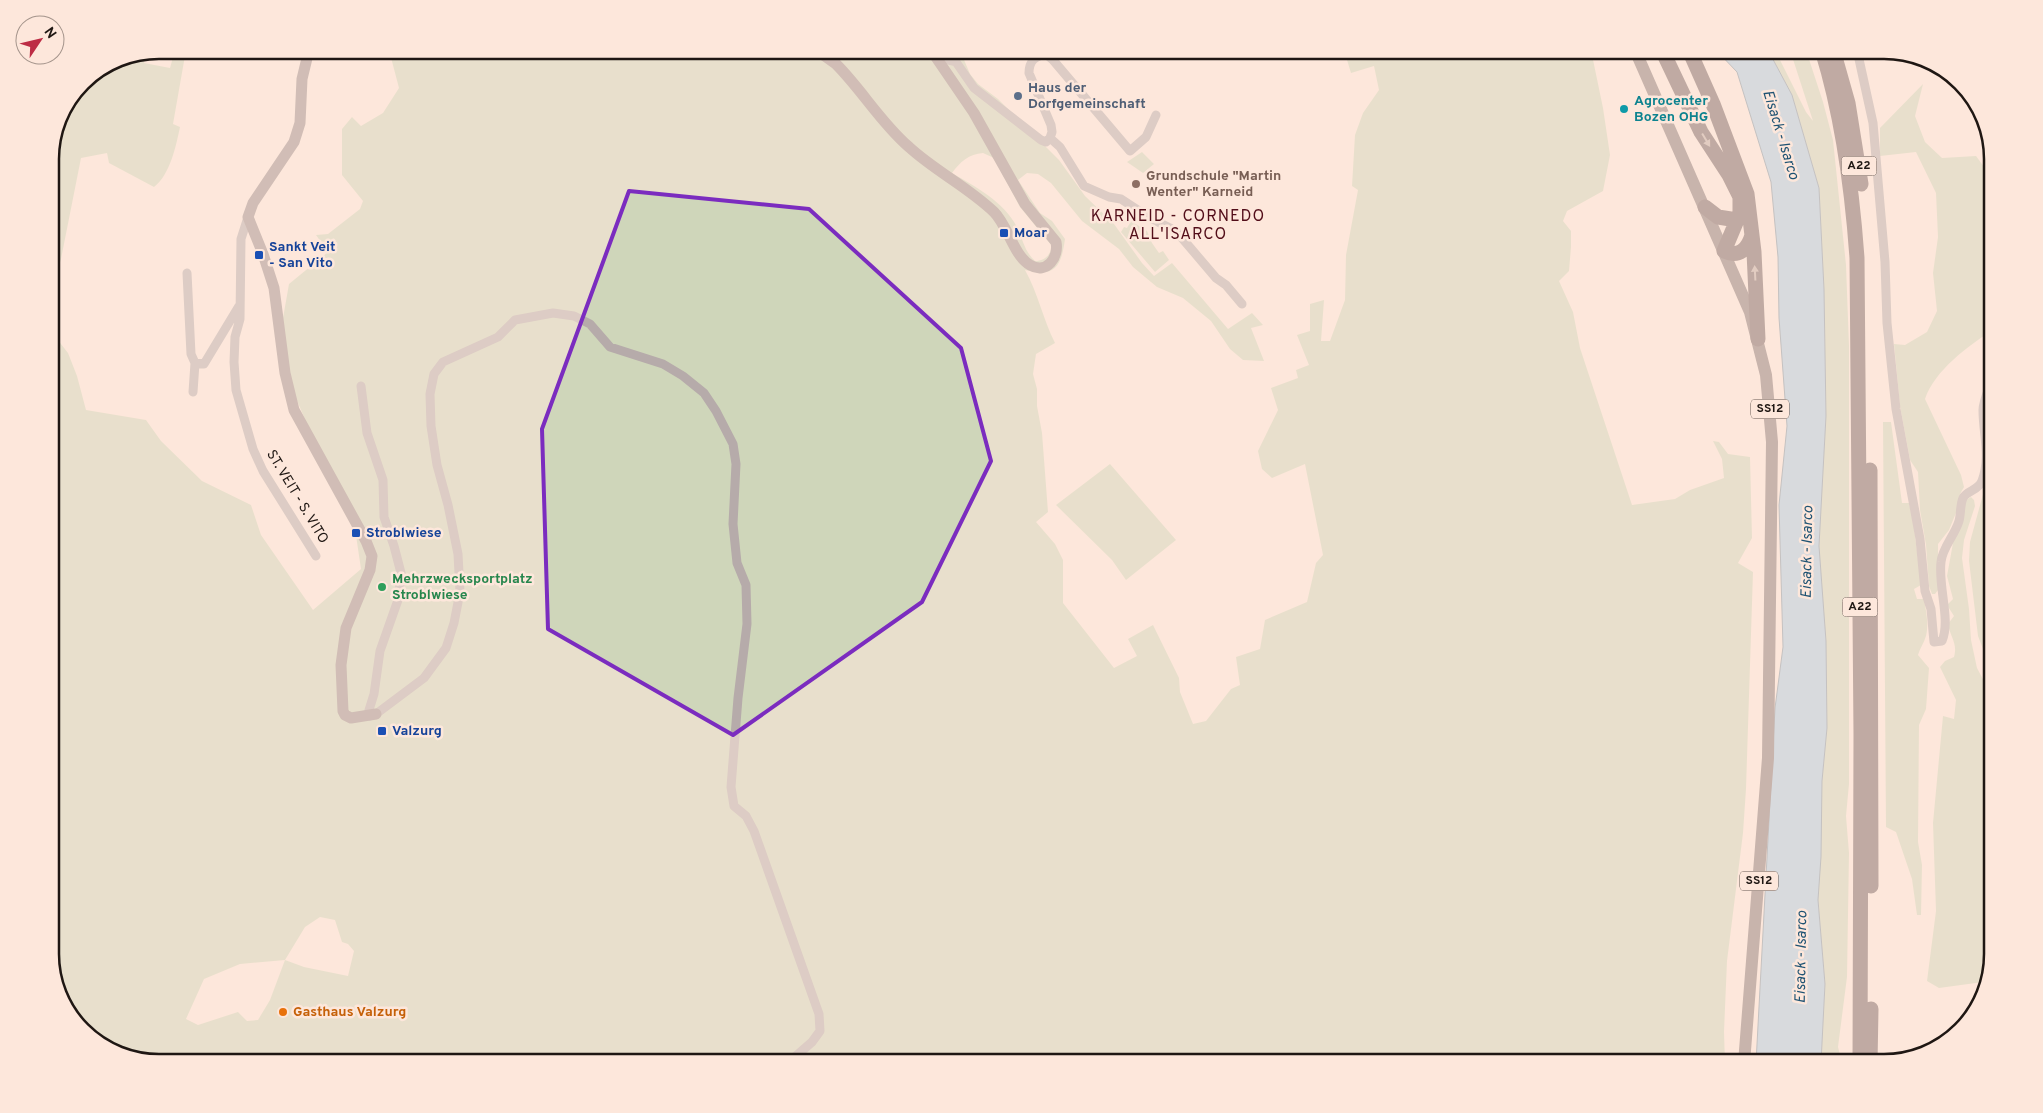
<svg xmlns="http://www.w3.org/2000/svg" width="2043" height="1113" viewBox="0 0 2043 1113" font-family="Overpass,sans-serif">
<rect width="100%" height="100%" fill="#fde7db"/>
<path fill="#cfd6ba" fill-rule="evenodd" d="M175,50H186L173,124L180,127C176,146 170,175 154,187L109,163L107,153L81,158L61,259L50,294V152L61,111L82,82L117,58L146,52L144,63L170,68Z
M389,50H946L962,55L970,74L978,84L998,99L1059,160L1085,196L1114,224L1142,263L1154,276L1172,263L1228,329L1252,313L1263,325L1251,328L1264,361L1243,360L1230,349L1211,321L1183,298L1157,287L1133,267L1119,249L1082,221L1051,183L1038,174L1027,173L1018,180L1040,213L1052,221L1065,239C1061,268 1055,277 1025,270C1038,293 1043,319 1055,343L1036,354L1033,374L1037,389V406L1042,433L1048,512L1036,522L1055,544L1063,560V603L1114,668L1137,656L1128,639L1153,625L1179,678L1180,692L1193,724L1206,721L1231,689L1240,685L1236,657L1260,649L1265,620L1307,602L1316,563L1323,555L1305,464L1272,478L1262,469L1258,451L1278,410L1271,388L1298,378L1296,370L1309,365L1297,335L1310,331V304L1324,300L1321,341H1330L1345,300L1346,255L1358,190L1352,186L1355,135L1363,113L1379,90L1374,66L1351,73L1344,50H1591L1603,108L1610,155L1603,191L1567,211L1563,221L1571,231V247L1569,271L1559,281L1573,312L1580,348L1632,505L1675,499L1690,490L1724,478L1722,459L1713,441L1719,442L1728,454L1750,457L1752,538L1738,563L1753,572L1746,789L1743,833L1727,961L1724,1032L1725,1063H158L110,1052L68,1015L50,962V330L68,353L77,376L86,410L146,420L161,441L202,481L251,505L261,535L313,610L361,569L354,522L324,463L285,373L283,318L289,284L328,252L316,235L328,234L360,209L363,201L342,175V129L352,117L361,126L383,113L399,88ZM983,153L994,158L1020,207L1052,246C1050,256 1044,261 1035,261C1024,251 1023,239 1017,227C1003,201 976,187 952,173C960,162 969,154 983,153ZM320,917L335,920L342,942L348,944L354,951L348,976L304,967L285,960L305,927ZM285,960L270,1000L258,1020L247,1021L238,1012L198,1025L186,1019L204,979L240,964Z
M1768,50H1775L1806,112L1813,121L1790,50H1806L1823,102L1833,140L1846,265L1849,346V784L1846,816L1849,853L1847,977L1838,1047L1842,1063H1821L1825,984L1818,900L1822,781L1827,728L1826,641L1819,546L1826,416L1824,289L1819,188L1792,95Z
M1923,84L1915,116L1925,142L1942,158L1976,156L1993,179V330C1968,346 1935,370 1925,399L1961,475L1964,487L1960,494L1958,508L1949,530L1938,544V590L1935,594H1932L1929,586L1926,545L1920,510L1918,472L1910,460L1900,406L1894,344L1905,345L1927,332L1937,311L1933,273L1938,237L1936,193L1916,152L1880,156V128Z
M1142,152L1154,164L1143,173L1127,162Z
M1131,221L1147,231L1152,243L1159,253L1163,251L1169,260L1155,272L1121,232L1124,227L1127,228Z
M1993,389V675L1978,636L1969,561L1970,542L1991,465L1987,407Z
M1883,422H1891L1902,503H1909L1914,527L1921,585L1914,589L1917,599H1924C1926,611 1929,624 1926,636C1924,643 1920,648 1918,655L1929,668L1926,709L1919,725L1918,842L1922,865L1921,915H1917L1912,879L1896,832L1886,827Z
M1110,464L1176,540L1126,580L1112,560L1056,505Z
M1971,497L1974,500L1975,506L1964,540L1962,558L1969,609L1971,640L1977,668L1993,698V951L1982,962L1983,982L1939,988L1927,981L1936,911L1933,823L1943,716L1954,719L1956,700L1940,667L1945,661L1954,657C1958,643 1950,637 1948,624L1954,616L1947,605L1953,599L1947,576L1953,543L1966,500Z"/>
<path fill="#aac9df" stroke="#8094a2" d="M1716,50H1768L1792,95L1819,188L1824,289L1826,416L1819,546L1826,641L1827,728L1822,781L1821,857L1818,900L1825,984L1821,1063H1756L1775,708L1783,647L1779,505L1787,426L1779,318L1778,257L1771,182L1737,72Z"/>
<g fill="none" stroke-linecap="round" stroke-linejoin="round">
<path stroke="#b6abaa" stroke-width="9" d="M1857,50L1873,123L1885,262L1887,323L1896,409L1920,539L1925,591L1931,609L1934,642L1942,641C1951,620 1938,587 1941,562C1942,548 1955,535 1959,521C1961,514 1960,505 1963,498C1967,490 1978,491 1982,481C1991,456 1983,435 1983,410C1983,400 1990,387 1993,377
M940,62L944,59L956,62L974,88L1041,140L1046,142L1050,138
M1050,138L1052,132L1051,125L1029,73C1029,61 1035,56 1046,54L1053,60L1130,151L1146,137L1156,115
M1050,138L1060,147L1084,186L1109,197L1121,199L1150,218L1176,231L1216,278L1226,285L1242,304
M248,217L241,239L240,319L235,337L234,362L236,390L253,449L263,471L316,556
M187,273L191,354L195,363L204,364L239,306
M361,386L367,433L383,480L384,517L394,546L401,573L398,600L380,651L374,694L369,710L370,716
M193,392L195,363
M376,714L424,678L446,648L454,623L460,592L458,554L448,505L437,465L431,426L430,394L434,374L443,362L498,337L515,320L553,313L574,316L590,324L610,347L663,364L683,376L704,393L716,411L733,444L736,464L733,524L737,563L746,585L747,624L738,698L731,787L734,806L746,816L754,831L819,1014L820,1031L812,1042L788,1063"/>
<path stroke="#9b8b89" stroke-width="11" d="M309,50L302,79L300,123L294,142L253,203L248,217L263,254L274,288L285,373L294,410L366,541L372,556L370,570L346,628L341,665L343,711L345,715L351,718L376,714
M813,50L822,54L836,64C862,90 881,123 909,147C935,171 968,187 994,212C1008,226 1014,256 1030,265C1047,275 1059,257 1056,242L1025,204L974,113L931,50"/>
<path stroke="#887573" stroke-width="12" d="M1635,50L1750,312L1766,375L1772,442L1768,758L1744,1063"/>
<path stroke="#77615f" stroke-width="15" d="M1662,50L1701,132L1729,175L1740,197V213L1724,251C1739,258 1748,249 1752,235
M1689,50L1713,104L1747,194L1754,252L1758,339
M1822,50C1843,118 1852,187 1857,258L1861,735L1860,1063
M1833,50L1848,103L1861,184
M1705,207L1718,217L1737,220
M1870,470L1871,886
M1870,1063L1871,1009"/>
</g>
<defs><path id="oneway-solid" d="M-6-.8H1V-3.2L6.5 0L1 3.2V.8H-6Z" transform="scale(1.25)"/></defs>
<g fill="#c1aba3">
<use href="#oneway-solid" transform="translate(1706 140) rotate(59)"/>
<use href="#oneway-solid" transform="translate(1755 273) rotate(-93)"/>
</g>
<path d="M0 0H2043V1113H0ZM629,191L809,209L961,348L991,461L922,602L733,735L548,629L542,429Z" fill="#fde7db" fill-opacity=".55" fill-rule="evenodd"/>
<path fill="none" stroke="#7b2cbf" stroke-width="4" stroke-linejoin="round" d="M629,191L809,209L961,348L991,461L922,602L733,735L548,629L542,429Z"/>
<circle fill="#5c6f8a" stroke="#fde7db" stroke-width="2" cx="1018" cy="96" r="5"/>
<circle fill="#0f9aa8" stroke="#fde7db" stroke-width="2" cx="1624" cy="109" r="5"/>
<circle fill="#8d6e63" stroke="#fde7db" stroke-width="2" cx="1136" cy="184" r="5"/>
<g fill="#1a4fb4" stroke="#fde7db" stroke-width="2">
<rect x="999" y="228" width="10" height="10" rx="2.5"/>
<rect x="254" y="250" width="10" height="10" rx="2.5"/>
<rect x="351" y="528" width="10" height="10" rx="2.5"/>
<rect x="377" y="726" width="10" height="10" rx="2.5"/>
</g>
<circle fill="#2e9e5b" stroke="#fde7db" stroke-width="2" cx="382" cy="587" r="5"/>
<circle fill="#e8710a" stroke="#fde7db" stroke-width="2" cx="283" cy="1012" r="5"/>
<g text-anchor="middle" dominant-baseline="central" stroke-width="5" stroke-linejoin="round" paint-order="stroke">
<g fill="#fde7db" stroke="#62554f" stroke-width="1">
<rect x="1841.5" y="156.5" width="35" height="19" rx="4"/>
<rect x="1751" y="399.5" width="38" height="19" rx="4"/>
<rect x="1842.5" y="597.5" width="35" height="19" rx="4"/>
<rect x="1740" y="871.5" width="38" height="19" rx="4"/>
</g>
<g font-size="12" font-weight="bold" fill="#1f1713">
<text x="1859" y="166">A22</text>
<text x="1770" y="409">SS12</text>
<text x="1860" y="607">A22</text>
<text x="1759" y="881">SS12</text>
</g>
<g font-size="14" font-weight="bold" fill="#4e5e75" stroke="#fde7db" text-anchor="start">
<text x="1028" y="88">Haus der<tspan x="1028" dy="16">Dorfgemeinschaft</tspan></text>
</g>
<g font-size="14" font-weight="bold" fill="#0d838f" stroke="#fde7db" text-anchor="start">
<text x="1634" y="101">Agrocenter<tspan x="1634" dy="16">Bozen OHG</tspan></text>
</g>
<g font-size="14" font-weight="bold" fill="#785e54" stroke="#fde7db" text-anchor="start">
<text x="1146" y="176">Grundschule "Martin<tspan x="1146" dy="16">Wenter" Karneid</tspan></text>
</g>
<g font-size="14" font-weight="bold" fill="#164399" stroke="#fde7db" text-anchor="start">
<text x="1014" y="233">Moar</text>
<text x="269" y="247">Sankt Veit<tspan x="269" dy="16">- San Vito</tspan></text>
<text x="366" y="533">Stroblwiese</text>
<text x="392" y="731">Valzurg</text>
</g>
<g font-size="14" fill="#1f1713" stroke="#fde7db">
<text transform="translate(297 497) rotate(59)">ST. VEIT - S. VITO</text>
</g>
<g font-size="14" font-weight="bold" fill="#27864d" stroke="#fde7db" text-anchor="start">
<text x="392" y="579">Mehrzwecksportplatz<tspan x="392" dy="16">Stroblwiese</tspan></text>
</g>
<g font-size="14" font-weight="bold" fill="#c56008" stroke="#fde7db" text-anchor="start">
<text x="293" y="1012">Gasthaus Valzurg</text>
</g>
<g font-size="15" font-style="italic" fill="#1f5373" stroke="#fde7db">
<text transform="translate(1780 135) rotate(73)">Eisack - Isarco</text>
<text transform="translate(1808 552) rotate(-89)">Eisack - Isarco</text>
<text transform="translate(1802 957) rotate(-89)">Eisack - Isarco</text>
</g>
<g font-size="16" letter-spacing="1" fill="#520d19" stroke="#fde7db">
<text x="1178" y="217">KARNEID - CORNEDO<tspan x="1178" dy="18">ALL'ISARCO</tspan></text>
</g>
</g>
<path d="M0 0H2043V1113H0ZM159 59H1884A100 100 0 0 1 1984 159V954A100 100 0 0 1 1884 1054H159A100 100 0 0 1 59 954V159A100 100 0 0 1 159 59Z" fill="#fde7db" fill-rule="evenodd"/>
<path fill="none" stroke="#1f1713" stroke-width="2.5" d="M159 59H1884A100 100 0 0 1 1984 159V954A100 100 0 0 1 1884 1054H159A100 100 0 0 1 59 954V159A100 100 0 0 1 159 59Z"/>
<g transform="translate(40 40) rotate(55)"><circle r="24" fill="#fde7db" stroke="#a4948b"/>
<path d="M0-4L9 19L0 12L-9 19Z" fill="#bd2d45"/>
<text y="-8" font-size="14" font-weight="bold" text-anchor="middle" fill="#1f1713">N</text>
</g>
</svg>
